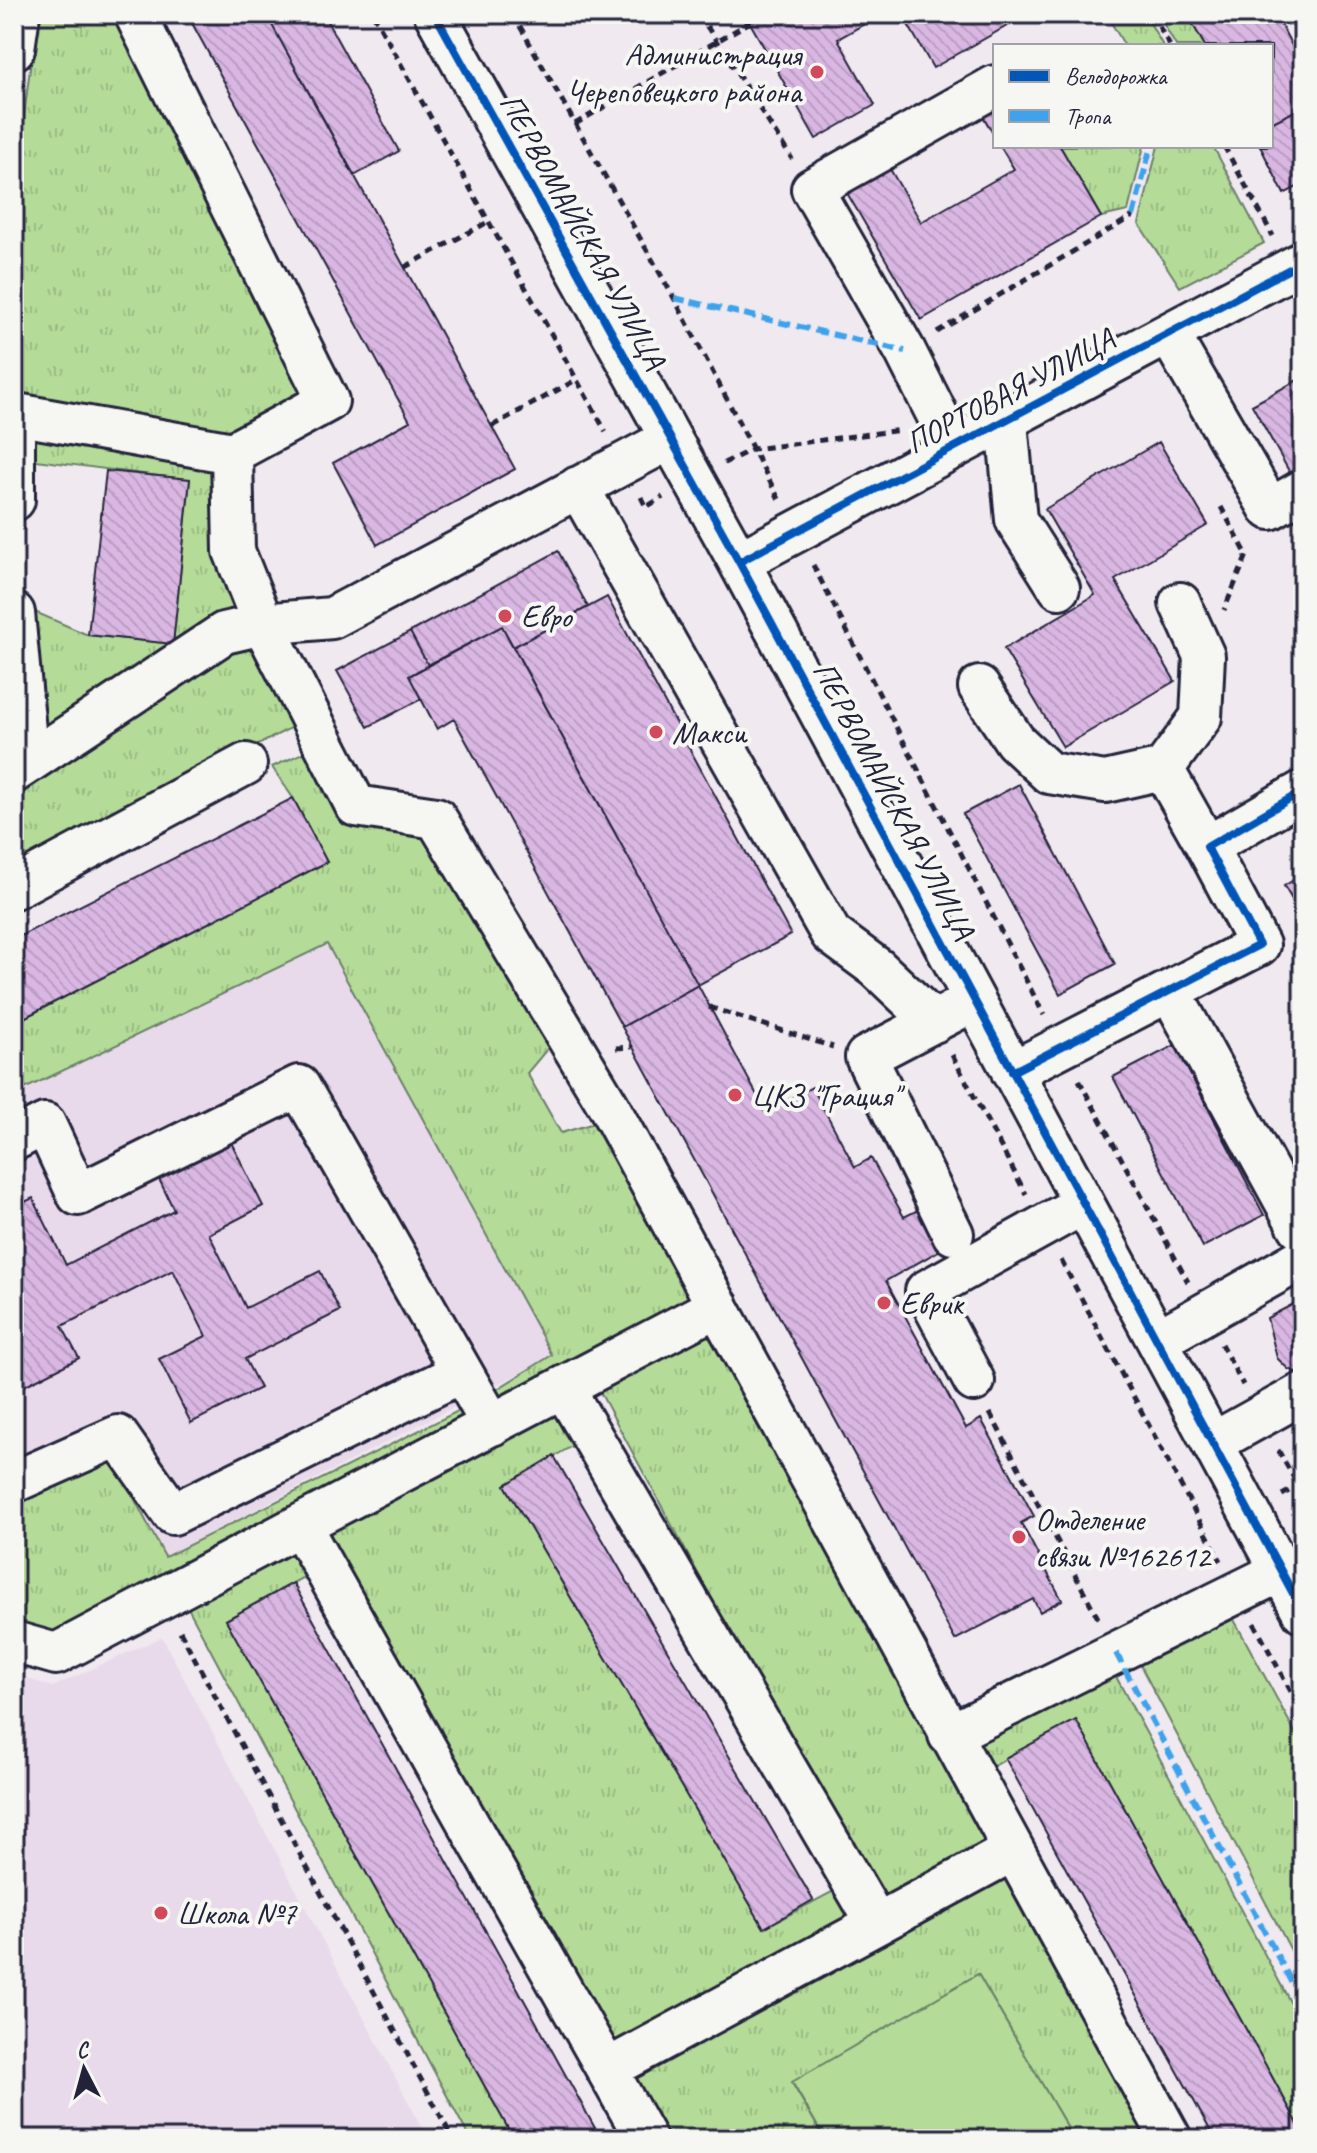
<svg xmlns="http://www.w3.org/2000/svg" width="1317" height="2153" viewBox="0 0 1317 2153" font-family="Caveat,sans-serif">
<defs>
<pattern id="grass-tufts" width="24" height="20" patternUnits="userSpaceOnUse" patternTransform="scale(2)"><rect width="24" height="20" fill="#b4dc98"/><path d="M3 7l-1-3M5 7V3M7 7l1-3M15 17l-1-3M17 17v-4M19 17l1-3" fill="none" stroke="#9abc84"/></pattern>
<pattern id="building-back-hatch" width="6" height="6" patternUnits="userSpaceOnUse" patternTransform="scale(2)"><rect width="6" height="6" fill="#d9b7e2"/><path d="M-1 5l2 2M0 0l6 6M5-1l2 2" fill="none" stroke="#ba9dc3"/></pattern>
</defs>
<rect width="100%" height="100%" fill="#f0e9ef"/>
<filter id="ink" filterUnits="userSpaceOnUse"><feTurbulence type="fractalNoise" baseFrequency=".0125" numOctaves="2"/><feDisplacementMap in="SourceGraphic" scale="16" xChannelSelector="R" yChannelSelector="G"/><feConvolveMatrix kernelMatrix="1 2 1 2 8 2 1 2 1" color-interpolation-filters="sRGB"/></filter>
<g filter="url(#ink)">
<path fill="#e9daeb" d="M327,943L553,1356L164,1557L14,1504V1094Z
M162,1637L428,2139H14V1674L52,1687Z"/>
<path fill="url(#grass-tufts)" stroke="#6b7f6a" stroke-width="2" d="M37,14H118L310,394L236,439L14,396V193Z
M1106,14H1145L1163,46H1125Z
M1158,14H1187L1205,46H1176Z
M1060,146H1144L1128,211L1101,217Z
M1158,146H1213L1264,243L1180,287L1139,224Z
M31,428L220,461L245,616L38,739L26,608L88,635L173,644L190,480L28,459Z
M254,642L296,725L14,872V788L232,646Z
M312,749L422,834L548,1048L527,1073L561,1133L601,1121L711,1301L497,1413L486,1396L552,1355L327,944L14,1094V1023L327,862L293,798L272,767Z
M717,1313L997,1849L880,1910L595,1383Z
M557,1402L579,1442L505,1485L764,1928L843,1886L860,1921L611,2056L317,1534Z
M472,1404L483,1423L57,1644L14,1633V1504L114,1460L165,1557Z
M293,1546L311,1573L226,1620L514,2139H470L185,1602Z
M1232,1616L1303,1747V1973L1138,1661Z
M1113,1671L1303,2026V2133L1076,1720L983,1772L967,1739Z
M1007,1866L1159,2139H1074L978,1974L792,2083L825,2139H657L622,2073Z"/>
<path fill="#b4dc98" stroke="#6b7f6a" stroke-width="2" d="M978,1974L1074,2139H825L792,2082Z"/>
<path fill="url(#building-back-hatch)" stroke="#22223b" stroke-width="2" d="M187,14H266L515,469L377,545L333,463L410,421Z
M266,14H323L399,151L354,176Z
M745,14H882L838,39L875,105L816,139Z
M902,14H1028L933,68Z
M1187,14H1275L1303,66V107L1271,123V46H1205Z
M1303,107V184L1284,194L1260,146H1271V123Z
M995,109V137L983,116Z
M1000,146H1060L1101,217L921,320L847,193L890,169L921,222L1014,169Z
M1303,377V466L1290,473L1252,405Z
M1159,442L1208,525L1115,580L1175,681L1063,747L1004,649L1095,595L1045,509Z
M106,471L190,479L173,644L88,635Z
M558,551L588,607L513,647L502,626L428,665L410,632Z
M607,597L791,935L698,985L513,647Z
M502,626L698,985L622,1027L454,719L437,729L409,676Z
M410,632L428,665L409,676L421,699L368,727L337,671Z
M1019,784L1115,964L1060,994L963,814Z
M293,798L327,862L14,1023V939Z
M1303,874V918L1284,886Z
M698,985L766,1112L812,1087L855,1167L871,1158L904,1217L918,1210L940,1250L886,1281L966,1428L981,1419L1034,1516L1021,1523L1062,1600L1040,1612L1033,1599L955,1640L622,1027Z
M1175,1045L1264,1215L1203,1247L1113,1077Z
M230,1140L263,1206L209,1234L246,1308L320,1271L340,1311L245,1359L260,1388L191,1423L159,1359L206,1336L173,1270L62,1326L79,1358L14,1391V1313L25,1308L14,1286V1207L33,1198L66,1265L174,1210L158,1177Z
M1303,1299V1375L1288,1369L1277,1358L1267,1318Z
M554,1456L813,1900L764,1928L505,1485Z
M293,1583L601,2139H514L226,1620Z
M1076,1720L1303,2133V2139H1215L1005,1758Z"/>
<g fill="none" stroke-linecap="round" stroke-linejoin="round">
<g stroke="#22223b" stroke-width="46">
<path id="minor" d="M435,14L739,562L1303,1612
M14,49L19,14
M1169,334L1270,509L1303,490
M14,413V500
M16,414L232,453L328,401L135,14
M1007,422L1016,520L1059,588
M954,448L905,351L812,189L995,86
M232,453L234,551L263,624L356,806L436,818L608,1105L1171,2139
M578,487L831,934L877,968L934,1022
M739,562L1303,262
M1180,603L1204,656L1201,717L1163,769L1207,847
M14,613L28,763
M979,687L1015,741L1049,773L1105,782L1163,769
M14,772L224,633L263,624L332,618L670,439
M14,888L246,764
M1170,991L1299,1227
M1012,1072L1259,945L1207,847L1303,791
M14,1140L45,1124L78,1195L299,1086L492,1425
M953,1234L866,1057L956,1010
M1158,1340L1303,1258
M974,1381L926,1291L1083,1204
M563,1387L877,1924L608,2069
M1213,1443L1303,1393
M14,1482L118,1436L173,1514L462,1372
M14,1642L56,1654L300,1525
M949,1735L1281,1571
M877,1924L1012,1851
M646,2139L300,1525L718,1306"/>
</g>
<path stroke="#22223b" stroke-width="5" stroke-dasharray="8 6" stroke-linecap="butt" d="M373,14L606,432
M513,14L674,298L779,499
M699,14L792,159
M1152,14L1170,46
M575,124L750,22
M1224,146L1273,236
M405,267L488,222
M937,332L1133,216
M492,426L576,380
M724,463L753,449L901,430
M641,497L646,507L663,497
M1221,507L1247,555L1224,610
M813,565L1044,1015
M709,1007L833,1047
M616,1048L632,1047
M952,1055L1026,1194
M1079,1080L1188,1282
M1061,1260L1221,1561
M1221,1344L1243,1385
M990,1413L1099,1620
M1278,1450L1303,1494
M1282,1495L1298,1486
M1254,1623L1303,1714
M180,1631L453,2139"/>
<use href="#minor" stroke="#f6f6f2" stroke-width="40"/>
<path stroke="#3ea2ec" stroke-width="6" stroke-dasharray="12 6" stroke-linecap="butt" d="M1133,216L1151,146
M674,298L905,351
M1116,1653L1303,2004"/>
<g stroke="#f6f6f2" stroke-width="13">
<path id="cycleway" d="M435,14L739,562L1303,1612
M739,562L1303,262
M1012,1072L1259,945L1207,847L1303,791"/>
</g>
<use href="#cycleway" stroke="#0057b8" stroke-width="8"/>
</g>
</g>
<g fill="#d1495b" stroke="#f6f6f2" stroke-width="3">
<circle cx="817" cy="72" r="8"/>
<circle cx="505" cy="616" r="8"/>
<circle cx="656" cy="732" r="8"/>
<circle cx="735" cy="1095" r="8"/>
<circle cx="884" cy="1303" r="8"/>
<circle cx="1019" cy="1537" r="8"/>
<circle cx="161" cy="1913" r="8"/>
</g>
<g text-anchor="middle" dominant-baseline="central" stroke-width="8" stroke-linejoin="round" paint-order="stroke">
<g font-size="32" fill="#22223b" stroke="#f6f6f2" text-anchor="start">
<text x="801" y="54" text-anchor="end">Администрация<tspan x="801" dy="37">Череповецкого района</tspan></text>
<text x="521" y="616">Евро</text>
<text x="672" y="732">Макси</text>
<text x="751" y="1095">ЦКЗ "Грация"</text>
<text x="900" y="1303">Еврик</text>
<text x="1035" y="1519">Отделение<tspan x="1035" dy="37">связи №162612</tspan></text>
<text x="177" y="1913">Школа №7</text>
</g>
<g font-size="32" fill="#22223b" stroke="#f6f6f2">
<text transform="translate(583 231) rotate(61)">ПЕРВОМАЙСКАЯ УЛИЦА</text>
<text transform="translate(1010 391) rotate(-28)">ПОРТОВАЯ УЛИЦА</text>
<text transform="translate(894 800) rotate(62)">ПЕРВОМАЙСКАЯ УЛИЦА</text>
</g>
</g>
<rect width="1317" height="2153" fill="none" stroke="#f6f6f2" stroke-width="48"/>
<rect x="24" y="24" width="1269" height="2105" fill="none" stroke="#22223b" stroke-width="3" filter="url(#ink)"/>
<rect x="993" y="44" width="280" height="104" fill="#f6f6f2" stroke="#a1a1a9" stroke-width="2"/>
<rect x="1009" y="70" width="40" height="12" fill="#0057b8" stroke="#a1a1a9" stroke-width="2"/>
<text x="1065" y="84" font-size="24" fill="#22223b">Велодорожка</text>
<rect x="1009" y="110" width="40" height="12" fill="#3ea2ec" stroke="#a1a1a9" stroke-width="2"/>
<text x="1065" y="124" font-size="24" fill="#22223b">Тропа</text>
<g transform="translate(84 2069) rotate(354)" stroke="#f6f6f2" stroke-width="6" paint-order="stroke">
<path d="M0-6L14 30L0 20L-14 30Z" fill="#22223b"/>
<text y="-12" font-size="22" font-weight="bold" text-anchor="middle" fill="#22223b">С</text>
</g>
</svg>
